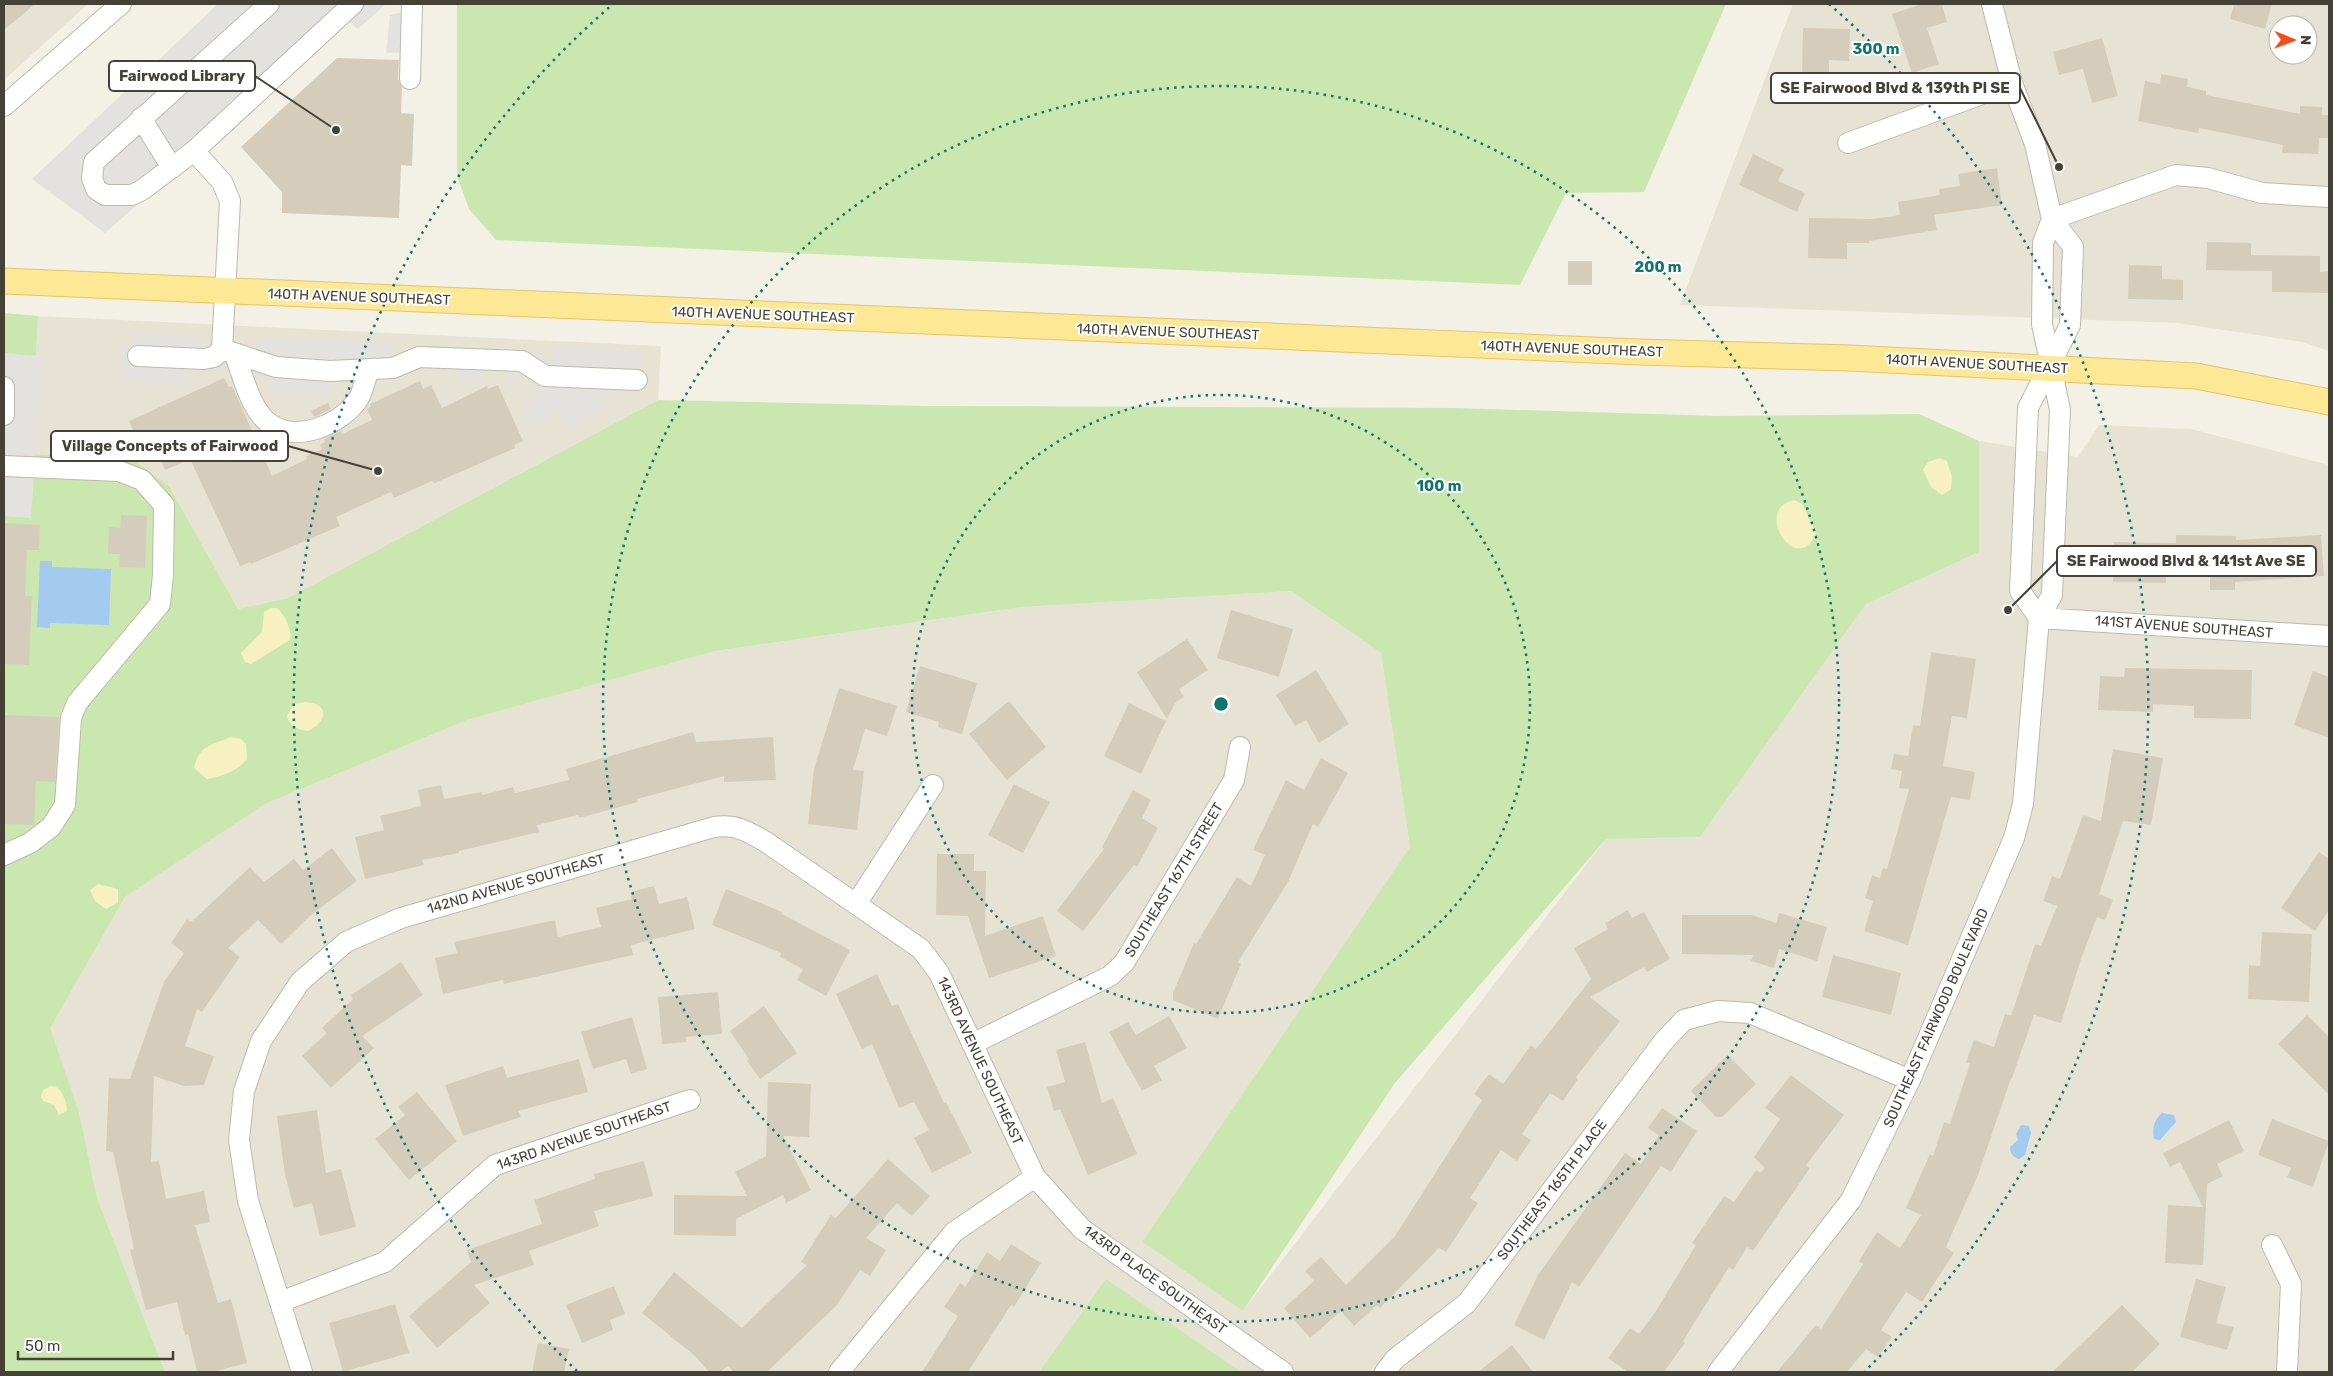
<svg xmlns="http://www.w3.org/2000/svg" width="2333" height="1376" viewBox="0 0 2333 1376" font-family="Rubik,sans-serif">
<rect width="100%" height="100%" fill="#f3f0e6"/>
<path fill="#e7e3d4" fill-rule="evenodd" d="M4,4H88L4,80Z
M1793,4H2329V351L2302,342L2178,323L1680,305ZM2278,25H2308V55H2278Z
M38,316L661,346L658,400L288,598L238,609L169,486L134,460L31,455Z
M2099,425L2191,429L2329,465V1372H165L97,1198L79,1112L49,1028L125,897L265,804L467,720L715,651L1022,607L1291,591L1381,653L1410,847L1142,1242L1243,1311L1606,839L1700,837L1866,604L1979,552V441L2078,457Z"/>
<path fill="#cae7af" d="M457,4H1726L1644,192L1566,193L1520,285L496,240L469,209L457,176Z
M4,313L38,316L31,454L134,460L169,486L238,609L288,598L658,400L927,406L1455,408L1717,416L1919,414L1979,441V552L1866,604L1700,837L1606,839L1395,1083L1243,1311L1142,1242L1410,847L1381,653L1291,591L1022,607L715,651L467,720L265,804L125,897L50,1028L79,1112L97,1198L165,1372H4Z
M1106,1279L1238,1370L1241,1372H1039Z"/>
<path fill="#f7f0c2" d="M1940,458L1947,461L1952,477L1951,489L1942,495L1931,487L1923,470L1928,462Z
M1794,500L1802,504L1816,532C1799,580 1751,509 1794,500Z
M271,608H277C285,616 292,628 290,640L251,664L245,662L241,653L262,632L264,612Z
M305,702C331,703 327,724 307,731C297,729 289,726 287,716L294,704Z
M231,737L241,739L246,744L247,759C236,772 223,776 207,779L194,768C199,745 212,745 231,737Z
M98,884L118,889V903L106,909L95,901L90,890Z
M51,1086L56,1087C63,1092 67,1102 67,1111L59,1115L54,1105L43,1101L41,1097L43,1090Z"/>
<path fill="#e4e2de" d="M218,4H386L358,29L346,20L105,233L32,179Z
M404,4H422L421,52L386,53L390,15L403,12Z
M132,334L199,336V351L257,354L256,339L389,343V360L407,349L531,353L552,362L554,348L642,349L638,391L606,393L607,409L567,428L559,412L528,427L522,410L536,403L538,386L523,372L521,384L506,381V369H482L480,381H458V369L437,367L332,381L330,394L270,393V379L230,371L182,370L181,384L122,382L124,348L131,347Z
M4,353L42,356L31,518L4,516Z"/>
<path fill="#a3caef" d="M40,561H52V567L111,569L109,625L50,623V628L37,627Z
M2162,1113L2174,1115L2176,1122L2160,1140L2154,1139C2152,1130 2154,1119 2162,1113Z
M2021,1125L2029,1126L2031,1133L2025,1155L2019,1159C2013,1157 2010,1154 2010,1147L2018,1140L2016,1134Z"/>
<path fill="#d5cdbc" d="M4,4H35L4,30Z
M1922,4H1942L1947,22L1927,28L1939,64L1912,73L1892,14Z
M2234,4H2272L2265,29L2230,19Z
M1803,28L1850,29L1849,61L1829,60V77H1802Z
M2102,38L2118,96L2092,103L2083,69L2059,75L2053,52Z
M337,58L399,60L398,79L402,87L401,113L414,114L412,166L401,165L399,218L282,213V192L241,147Z
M2161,74L2188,79L2187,87L2206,91V95L2300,114V106L2322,107V115H2329V138H2319L2318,154L2282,153L2283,145L2199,128L2198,133L2138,121L2145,81L2160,84Z
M1753,154L1784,169L1778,181L1805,193L1797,212L1739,185Z
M1997,168L2002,205L1934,215L1937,230L1869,241V243H1847V259L1808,258L1809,218L1873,219L1900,215L1898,202L1940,195L1939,189L1960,186L1958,174Z
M2207,242L2251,243V255L2320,256V272L2329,271V293L2272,292V271L2206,270Z
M1568,261H1592V285H1568Z
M2129,265L2162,266V279L2183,280V300L2128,299Z
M224,378L229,387L232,386L272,476L307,459L306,456L322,449L320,445L325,442L324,439L341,431L342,434L372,420L367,409L371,407L370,404L420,381L423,389L431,385L442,408L487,386L488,389L498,385L523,441L514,445L515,448L435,483L432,481L394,498L391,492L336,517L340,526L251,564L250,562L240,566L190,459L165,470L156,449L151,452L148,445L141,448L129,421Z
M328,403L331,409L314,417L311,411Z
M121,515L147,516L145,568L119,567L120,554H108L109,527L120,528Z
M4,523L40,525L39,550H27L25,596H32L29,665L4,664Z
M2176,535L2236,536V540L2321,535L2324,576L2235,582V590H2210V571L2166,570V583L2113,582L2114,542L2176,543Z
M1231,610L1293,629L1279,677L1217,658Z
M1187,639L1208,670L1179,689L1184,697L1175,703L1167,719L1137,672Z
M1931,652L1976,659L1967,718L1952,716L1943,766L1975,772L1970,800L1951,797L1908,945L1864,931L1873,901L1865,898L1872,875L1880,878L1883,868L1887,869L1909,789L1899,788L1902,771L1891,769L1894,754L1908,756L1913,725L1920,726Z
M920,666L977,683L962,734L938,727L939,722L906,712Z
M2125,668L2252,670L2251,719L2194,718V706L2153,704V712L2098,710L2100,676L2124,677Z
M1316,670L1349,724L1319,743L1306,720L1295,726L1276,695Z
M2313,671L2329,677V738L2294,725Z
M839,688L897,706L887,736L865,729L853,770L864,771L857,830L808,824L814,769Z
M1009,701L1046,747L1007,780L969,734Z
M1129,703L1166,721L1141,774L1104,756Z
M4,715L59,717L55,782L36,781L34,825L4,824Z
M693,732L696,742L773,737L776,780L724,782V776L637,799L638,802L579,818L578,815L537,825L539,832L459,851V853L422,860L424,865L365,879L355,837L384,830L380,816L421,806L418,790L441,785L444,799L482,792V795L513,787L515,793L569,780L566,769Z
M2113,749L2163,758L2151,825L2123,821L2099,894L2113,900L2105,920L2097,917L2081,959L2061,1023L2034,1015L2012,1078H2011L1978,1175L1946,1247L1954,1253L1922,1302L1906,1292L1881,1330L1892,1337L1878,1357L1866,1349L1847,1372H1777L1816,1325L1821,1329L1863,1264L1859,1261L1877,1232L1900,1248L1921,1215L1906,1208L1930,1154L1933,1156L1944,1122L1950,1124L1970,1064L1966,1062L1974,1040L1994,1047L2005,1014L2011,1016L2035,944L2041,946L2057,906L2043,901L2052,876L2060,879L2083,815L2101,821Z
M1321,758L1348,773L1318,827L1313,824L1288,882L1238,962L1241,964L1218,1019L1173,1000V993L1194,943L1196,944L1237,877L1251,886L1265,855L1253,850L1286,780L1304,790Z
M1014,784L1050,802L1023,853L988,835Z
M1133,790L1151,800L1142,818L1158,828L1137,867L1134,865L1083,931L1057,911L1104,849L1102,847Z
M332,848L357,881L311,915L281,944L258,920L228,948L240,957L202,1012L197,1009L185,1046L214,1056L204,1085L184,1086L154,1076L151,1162L159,1161L166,1199L204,1191L210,1222L195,1225L218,1303L231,1299L247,1363L213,1372H197L188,1334L185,1335L177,1302L146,1310L130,1250L134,1249L113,1152L106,1151L109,1078L130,1079L164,982L184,953L171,943L187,919L191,922L250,867L264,882L294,859L303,870Z
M2319,852L2329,859V910L2315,931L2281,908Z
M937,854H974V871H986L985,936L1043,916L1056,956L989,978L968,916L936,915Z
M654,886L659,904L687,897L695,929L631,945L633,955L504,984L503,980L443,994L435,958L457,953L454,942L555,920L558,937L601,927L596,908L632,899L630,892Z
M726,889L782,912V914L850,950L826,996L797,980L803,969L780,957L781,953L712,925Z
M1628,910L1632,918L1644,912L1670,959L1647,972L1644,967L1590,997L1620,1021L1576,1077L1578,1079L1563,1101L1550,1093L1522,1134L1531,1140L1517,1161L1501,1150L1470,1198L1478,1203L1446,1252L1439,1248L1380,1308L1377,1305L1354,1326L1341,1311L1310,1338L1284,1308L1314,1281L1305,1271L1321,1257L1346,1285L1395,1236L1482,1100L1474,1094L1489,1074L1503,1084L1531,1045L1536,1049L1591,979L1574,948L1608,929L1605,923Z
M1779,913L1827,927L1817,961L1779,949L1774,968L1751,961L1753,955L1682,954V915H1752L1776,923Z
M2262,932L2312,934L2309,1002L2248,999L2249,965L2260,966Z
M1833,955L1901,973L1891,1015L1822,997Z
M401,962L423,995L362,1036L374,1048L331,1088L302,1056L327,1033L322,1028L353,999L351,995Z
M877,974L892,1006L898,1004L944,1103L946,1102L972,1153L932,1173L914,1138L929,1130L914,1102L899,1108L872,1044L862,1049L836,994Z
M718,992L722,1034L686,1037V1042L662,1044L658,997Z
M764,1006L797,1053L760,1079L747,1061L749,1059L730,1031Z
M2307,1015L2329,1037V1095L2278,1044Z
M1169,1016L1187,1048L1154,1066L1162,1080L1142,1091L1109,1032L1128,1022L1136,1035Z
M632,1017L647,1069L631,1074L626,1059L593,1069L581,1032Z
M1085,1042L1102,1103L1113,1098L1137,1154L1088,1175L1060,1109L1054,1111L1047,1087L1065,1082L1056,1050Z
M1728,1055L1756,1084L1722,1117H1716L1691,1091Z
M579,1059L588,1092L518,1111L521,1117L463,1136L445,1085L503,1066L507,1078Z
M1791,1075L1844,1115L1806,1165L1810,1168L1753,1251L1747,1247L1733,1270L1729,1267L1683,1341L1685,1343L1664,1372H1628L1608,1358L1630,1328L1639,1334L1656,1311L1696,1245L1692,1243L1724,1196L1734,1202L1756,1170L1760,1173L1765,1168L1754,1157L1780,1119L1765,1108Z
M768,1082L811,1084L809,1137L783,1136L811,1190L786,1203L783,1195L736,1219V1236L674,1235V1195L747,1196L735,1172L766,1156Z
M417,1092L457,1141L409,1180L375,1139L405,1115L398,1107Z
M1662,1108L1697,1131L1671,1172L1661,1166L1579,1287L1572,1282L1544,1340L1514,1325L1538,1275L1625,1153L1641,1164L1659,1135L1648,1128Z
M317,1110L326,1173L341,1169L356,1227L320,1236L312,1203L294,1208L285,1175L277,1116Z
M2272,1119L2329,1141L2313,1187L2287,1177L2291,1168L2258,1155Z
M2229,1120L2244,1151L2217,1164L2223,1176L2207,1184L2203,1265L2165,1263L2168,1205L2203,1207L2180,1162L2170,1167L2163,1153Z
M888,1159L930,1196L912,1216L897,1203L866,1238L886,1250L870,1276L860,1270L837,1305L767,1372H734L728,1366L720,1372H709L695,1356L642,1313L674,1272L742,1328L807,1265L801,1262L831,1215L836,1218Z
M644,1161L653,1196L594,1211L599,1226L529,1251L534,1265L474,1285L490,1303L437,1348L409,1316L471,1262L467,1250L542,1224L534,1200L595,1179L594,1174Z
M1011,1244L1041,1263L1014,1307L1011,1305L968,1372H922L958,1316L944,1307L960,1283L965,1287L987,1252L1000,1261Z
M2196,1279L2226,1287L2216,1323L2234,1327L2227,1350L2180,1337Z
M614,1286L625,1314L610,1320L613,1330L582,1343L566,1305Z
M395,1304L409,1353L343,1372L329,1323Z
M2122,1305L2160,1344L2132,1372H2052Z
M538,1343L569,1349L564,1372H532Z
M1512,1345L1533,1372H1478Z"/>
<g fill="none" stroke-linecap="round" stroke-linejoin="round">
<g stroke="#beb9a9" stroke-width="22">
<path id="minor" d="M269,4L94,162L92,178L96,189L105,195H132L142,190L194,151L353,4
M1992,4L2012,83L2035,144L2052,219L2073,247L2070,325L2028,408L2020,591L2039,618
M410,79L412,4
M4,106L121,4
M141,118L172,168
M1848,143L2012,83
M194,151L222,182L230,201L222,349L276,367L330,371L393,368L419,357L522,361L545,376L637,380
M2052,219L2176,175L2208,178L2262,193L2329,197
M234,353C243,375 250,410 270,424C297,443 339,425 357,401C363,393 365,379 369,369
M138,356L204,359L214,357L222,349
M4,387V415
M4,466L119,471L142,480L164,505L163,575L160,604L77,703L71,718L65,805L51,827L30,843L4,855
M2039,618L2329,636
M856,904L933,785
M972,1044L1110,976L1124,963L1234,780L1240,747
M2272,1245L2291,1284L2287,1372
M280,1302L385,1262L495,1165L690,1100
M302,1372L248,1201L239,1140L244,1091L261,1041L300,982L346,942L401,918L714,827C736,824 747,831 766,842L921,949L939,973L1035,1177L1082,1229L1283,1372
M839,1372L954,1232L1035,1177
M1385,1372L1395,1359L1467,1303L1663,1042L1684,1020L1718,1011L1750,1013L1910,1080
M1718,1372L1851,1200L1910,1080L2014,838L2023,804L2039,618L2052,595L2060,410L2042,324L2043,243L2052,219"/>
</g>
<g stroke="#e3c665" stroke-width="27">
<path id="major" d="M4,281L1639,352L1850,358L2196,376L2329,402"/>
</g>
<use href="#minor" stroke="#fff" stroke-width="20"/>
<use href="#major" stroke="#fde895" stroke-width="25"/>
</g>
<g fill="none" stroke="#0f766e" stroke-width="2.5" stroke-dasharray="2.5 5">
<circle cx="1221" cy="704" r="309"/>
<circle cx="1221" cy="704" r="618"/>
<path d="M577 1371A927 927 0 0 1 613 4M1829 4A927 927 0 0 1 1865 1371"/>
</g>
<g text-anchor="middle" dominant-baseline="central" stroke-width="4" stroke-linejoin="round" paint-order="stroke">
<g font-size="14" fill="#464136" stroke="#fff">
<text transform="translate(359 297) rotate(2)">140TH AVENUE SOUTHEAST</text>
<text transform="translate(763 315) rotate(2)">140TH AVENUE SOUTHEAST</text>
<text transform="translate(1168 332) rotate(2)">140TH AVENUE SOUTHEAST</text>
<text transform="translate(1572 349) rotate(2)">140TH AVENUE SOUTHEAST</text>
<text transform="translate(1977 364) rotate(3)">140TH AVENUE SOUTHEAST</text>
<text transform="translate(2184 627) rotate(4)">141ST AVENUE SOUTHEAST</text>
<text transform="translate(1174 880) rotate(-59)">SOUTHEAST 167TH STREET</text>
<text transform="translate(516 884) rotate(-16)">142ND AVENUE SOUTHEAST</text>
<text transform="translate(1936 1018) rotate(-66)">SOUTHEAST FAIRWOOD BOULEVARD</text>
<text transform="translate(980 1061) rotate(65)">143RD AVENUE SOUTHEAST</text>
<text transform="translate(584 1136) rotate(-19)">143RD AVENUE SOUTHEAST</text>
<text transform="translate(1552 1190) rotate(-53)">SOUTHEAST 165TH PLACE</text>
<text transform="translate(1155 1280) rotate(36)">143RD PLACE SOUTHEAST</text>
</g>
</g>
<circle cx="1221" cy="704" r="8" fill="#0f766e" stroke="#fff" stroke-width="2.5"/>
<g font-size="15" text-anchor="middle" font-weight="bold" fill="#0f766e" stroke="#fff" stroke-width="4" stroke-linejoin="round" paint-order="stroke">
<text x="1876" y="54">300 m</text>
<text x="1658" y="272">200 m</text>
<text x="1439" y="491">100 m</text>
</g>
<path fill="none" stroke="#464136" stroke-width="2" d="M336 130L255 76M2059 167L2020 88M378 471L288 446M2008 610L2057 561"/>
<g fill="#464136" stroke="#fff" stroke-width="2">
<circle cx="336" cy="130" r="5"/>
<circle cx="2059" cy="167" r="5"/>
<circle cx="378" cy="471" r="5"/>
<circle cx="2008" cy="610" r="5"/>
</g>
<g fill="#fff" stroke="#464136" stroke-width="2">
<rect x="109" y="61" width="146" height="30" rx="5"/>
<rect x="1771" y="73" width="249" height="30" rx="5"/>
<rect x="51" y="431" width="237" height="30" rx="5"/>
<rect x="2057" y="546" width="259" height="30" rx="5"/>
</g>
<g font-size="15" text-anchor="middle" font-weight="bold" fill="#464136">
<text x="182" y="81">Fairwood Library</text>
<text x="1895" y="93">SE Fairwood Blvd &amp; 139th Pl SE</text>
<text x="170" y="451">Village Concepts of Fairwood</text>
<text x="2186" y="566">SE Fairwood Blvd &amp; 141st Ave SE</text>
</g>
<rect width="2333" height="1376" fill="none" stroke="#464136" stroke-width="10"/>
<g transform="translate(2293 40) rotate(91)"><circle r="24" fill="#ffffff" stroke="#b5b3af"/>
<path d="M0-4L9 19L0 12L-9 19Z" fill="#f84b18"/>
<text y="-8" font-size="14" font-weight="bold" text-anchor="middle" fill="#464136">N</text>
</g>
<path d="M18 1351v8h155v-8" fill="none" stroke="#464136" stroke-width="2.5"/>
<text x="25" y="1351" font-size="15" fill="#464136" stroke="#ffffff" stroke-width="4" paint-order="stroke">50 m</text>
</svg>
